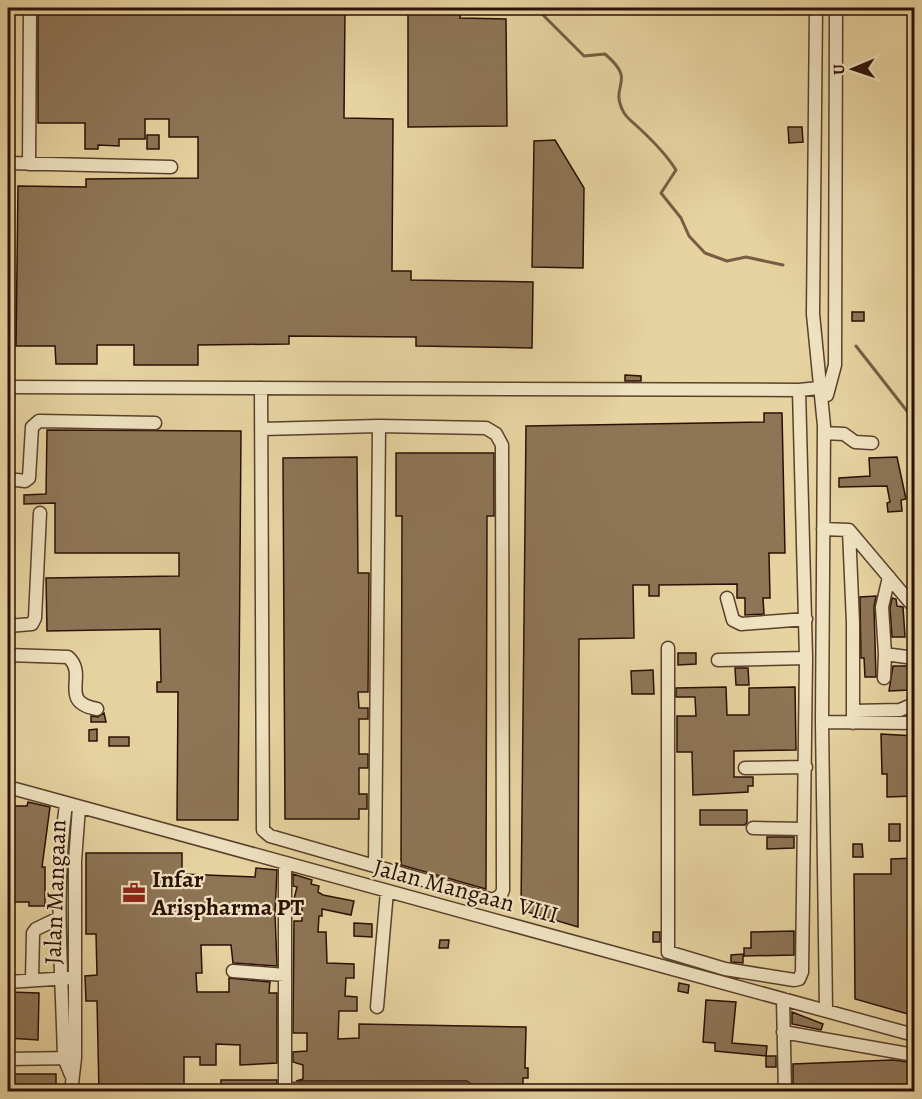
<svg xmlns="http://www.w3.org/2000/svg" width="922" height="1099" viewBox="0 0 922 1099" font-family="Alegreya,serif">
<rect width="100%" height="100%" fill="#e6d3a0"/>
<filter id="stains"><feTurbulence type="fractalNoise" baseFrequency=".00333" numOctaves="4"/><feColorMatrix values="0 0 0 0 .2 0 0 0 0 .09 0 0 0 0 .02 0 0 0 .5 -.17"/></filter>
<radialGradient id="worn" r=".72"><stop offset=".6" stop-color="#630" stop-opacity="0"/><stop offset="1" stop-color="#630" stop-opacity=".3"/></radialGradient>
<g fill="none" stroke-linecap="round" stroke-linejoin="round">
<path stroke="#765d43" stroke-width="3" d="M536,8L584,56L605,54C638,82 609,84 623,111C626,118 634,123 639,128C653,141 666,154 676,170L661,193L681,218L689,236L705,253L727,261L746,257L783,265
M856,346L914,420"/>
</g>
<path fill="#8d7556" stroke="#2c1006" stroke-width="1.5" d="M38,8H345L344,118L393,119L392,271H411V280L533,282L532,348L416,346V337L289,336V344L198,345V365H134V345H97V364H56L55,346H16L18,186L86,187V179L198,178V137H169V119H145V139H119V146L98,145V149H85V123H38Z
M408,8H461L460,18L506,19L507,126L408,127Z
M788,127H802L803,142L789,143Z
M147,135H159V149H147Z
M555,140L584,188L583,268L532,267L534,141Z
M852,312H864V321H852Z
M625,375L641,376V381H625Z
M764,413H782L785,553H769L770,598H763L764,614L745,615V598H737V584L659,585V596H649V585H633L634,638L579,639L578,927L521,910L526,426L764,422Z
M47,430L241,431L238,820H177L178,692H157V682H161L160,629L47,631L46,578L179,576V553H55V503L24,504V495L46,494Z
M396,453H494V516H487L486,889L401,865L402,516H396Z
M357,457L358,573H369L368,692H358L359,708H368V719H359V754H368V768H359V794H367V809H359V819H285L283,458Z
M897,457L906,499L901,500L902,511L888,512L887,503L890,502L887,486L839,487V478L870,476L869,458Z
M876,596L874,607L876,677H865L864,658H861L860,597Z
M892,598L896,599L897,606L903,607L905,637H892L890,608Z
M678,653H696V664L678,665Z
M893,666H910V690L889,691Z
M735,668H748L749,685H736Z
M653,670L654,694H632L631,671Z
M726,687L727,715H749V688L795,687L796,750L734,751V777H753V786H748V792L693,795L692,752H677V716H696L695,697H676V688Z
M104,713L106,722H91V716L98,717Z
M97,729V741H89V730Z
M881,734L915,736V796L887,797V774H882Z
M109,737H129V746H109Z
M28,802L50,807L42,867H45V906H29V902H8V806H27Z
M700,810H747V822L745,825H700Z
M889,824H900V841H889Z
M767,837H794V848L767,849Z
M853,844H862L863,857H853Z
M86,853H182V874L255,877L256,868L277,870L275,913L277,966L233,963L231,945H201L202,973H196L197,992H229V978L270,982L269,993H277V1063L240,1065V1045L216,1044V1065H200V1057H184V1092H99L97,1001H86L85,976L97,975L96,934H86Z
M915,858V1016L855,999L854,874H891V859Z
M293,874L312,880L311,884L319,886L318,892L323,895L354,901L351,915L322,909V916H319L318,932H326L327,963L354,964V978H346L345,996L357,997V1011H339L338,1039L359,1038V1024L526,1027L525,1068H528V1078H523V1092H495V1087H475L467,1081H296L303,1079V1065L293,1062V1052L307,1051V1033H293L294,921H302V901L294,899L297,887L293,886Z
M354,923L372,924V937L354,936Z
M794,931V955L744,956V948H751V932Z
M653,932H660V942H653Z
M440,940H449L448,948H439Z
M743,954V963L731,962V955Z
M679,983L689,985L688,993L678,991Z
M8,992L39,993L38,1040L8,1038Z
M706,1000L736,1002L732,1043L767,1046L766,1056L715,1051V1043L703,1042Z
M792,1012L823,1024L821,1030L792,1024Z
M766,1056H776V1067H766Z
M893,1060L915,1063V1092H793V1064Z
M8,1074H56V1092H8Z
M221,1080H277V1092L221,1090Z"/>
<g fill="none" stroke-linecap="round" stroke-linejoin="round">
<g stroke="#5a412c" stroke-width="15">
<path id="minor" d="M816,8L813,314L824,426L822,722L826,1010
M8,163L171,167
M29,164L30,8
M8,387L799,390L829,387
M261,388L263,830L270,836L493,900L501,895L503,890L502,445L496,434L486,428L379,426
M799,390L806,658
M827,395L835,365L836,8
M262,429L379,426L375,866
M824,433L844,434L855,442L872,443
M8,479L25,481L29,478L32,427L39,421L155,423
M823,529L849,530L914,607
M849,530L853,623V723
M889,577L882,607L885,654L914,658
M727,598L733,620L741,624L806,619
M8,626L32,624L35,618L40,513
M668,648V952L725,969L794,980L799,979L802,972L806,658L718,660
M8,655L68,657C89,675 57,702 97,709
M884,678L885,654
M853,711L900,710L914,704
M822,722L914,723
M745,768L806,767
M8,787L914,1035
M66,804C54,889 62,973 64,1058L71,1075
M753,828L804,829
M233,971L285,975
M32,980L33,933L36,929L59,918
M8,982L69,978
M783,999L785,1092
M377,1007L387,891
M783,1032L914,1055
M8,1059L71,1058
M285,1089H467
M71,1092L75,1058V861L79,807
M285,1092V863"/>
</g>
<use href="#minor" stroke="#efe2c1" stroke-width="12"/>
</g>
<defs>
<g id="office-bare" transform="scale(1.8)"><path d="M-6-3h4V-5.5h4V-3h4V5H-6ZM-1-4.5V-3h2v-1.5ZM-6 0V1H6V0Z" fill="#8f2418" stroke="#efe2c1" stroke-width="2.5" paint-order="stroke"/></g>
</defs>
<g fill-rule="evenodd">
<use href="#office-bare" x="134" y="893"/>
</g>
<g text-anchor="middle" dominant-baseline="central" stroke-width="4.5" stroke-linejoin="round" paint-order="stroke">
<g font-size="24" font-weight="bold" fill="#2c1006" stroke="#efe2c1" text-anchor="start">
<text x="152" y="879">Infar<tspan x="152" dy="28">Arispharma PT</tspan></text>
</g>
<g font-size="24" fill="#2c1006" stroke="#efe2c1">
<text transform="translate(466 891) rotate(15)">Jalan Mangaan VIII</text>
<text transform="translate(55 892) rotate(-88)">Jalan Mangaan</text>
</g>
</g>
<rect width="922" height="1099" fill="none" stroke="#e6d3a0" stroke-width="30"/>
<rect x="9" y="9" width="904" height="1081" fill="none" stroke="#2c1006" stroke-width="3"/>
<rect x="15" y="15" width="892" height="1069" fill="none" stroke="#2c1006" stroke-width="1.5"/>
<g transform="translate(853 69) rotate(268)" stroke="#efe2c1" stroke-width="4.5" paint-order="stroke">
<path d="M0-4.5L10 22L0 15L-10 22Z" fill="#2c1006"/>
<text y="-9" font-size="16" font-weight="bold" text-anchor="middle" fill="#2c1006">U</text>
</g>
<rect width="100%" height="100%" filter="url(#stains)"/>
<rect width="100%" height="100%" fill="url(#worn)"/>
</svg>
